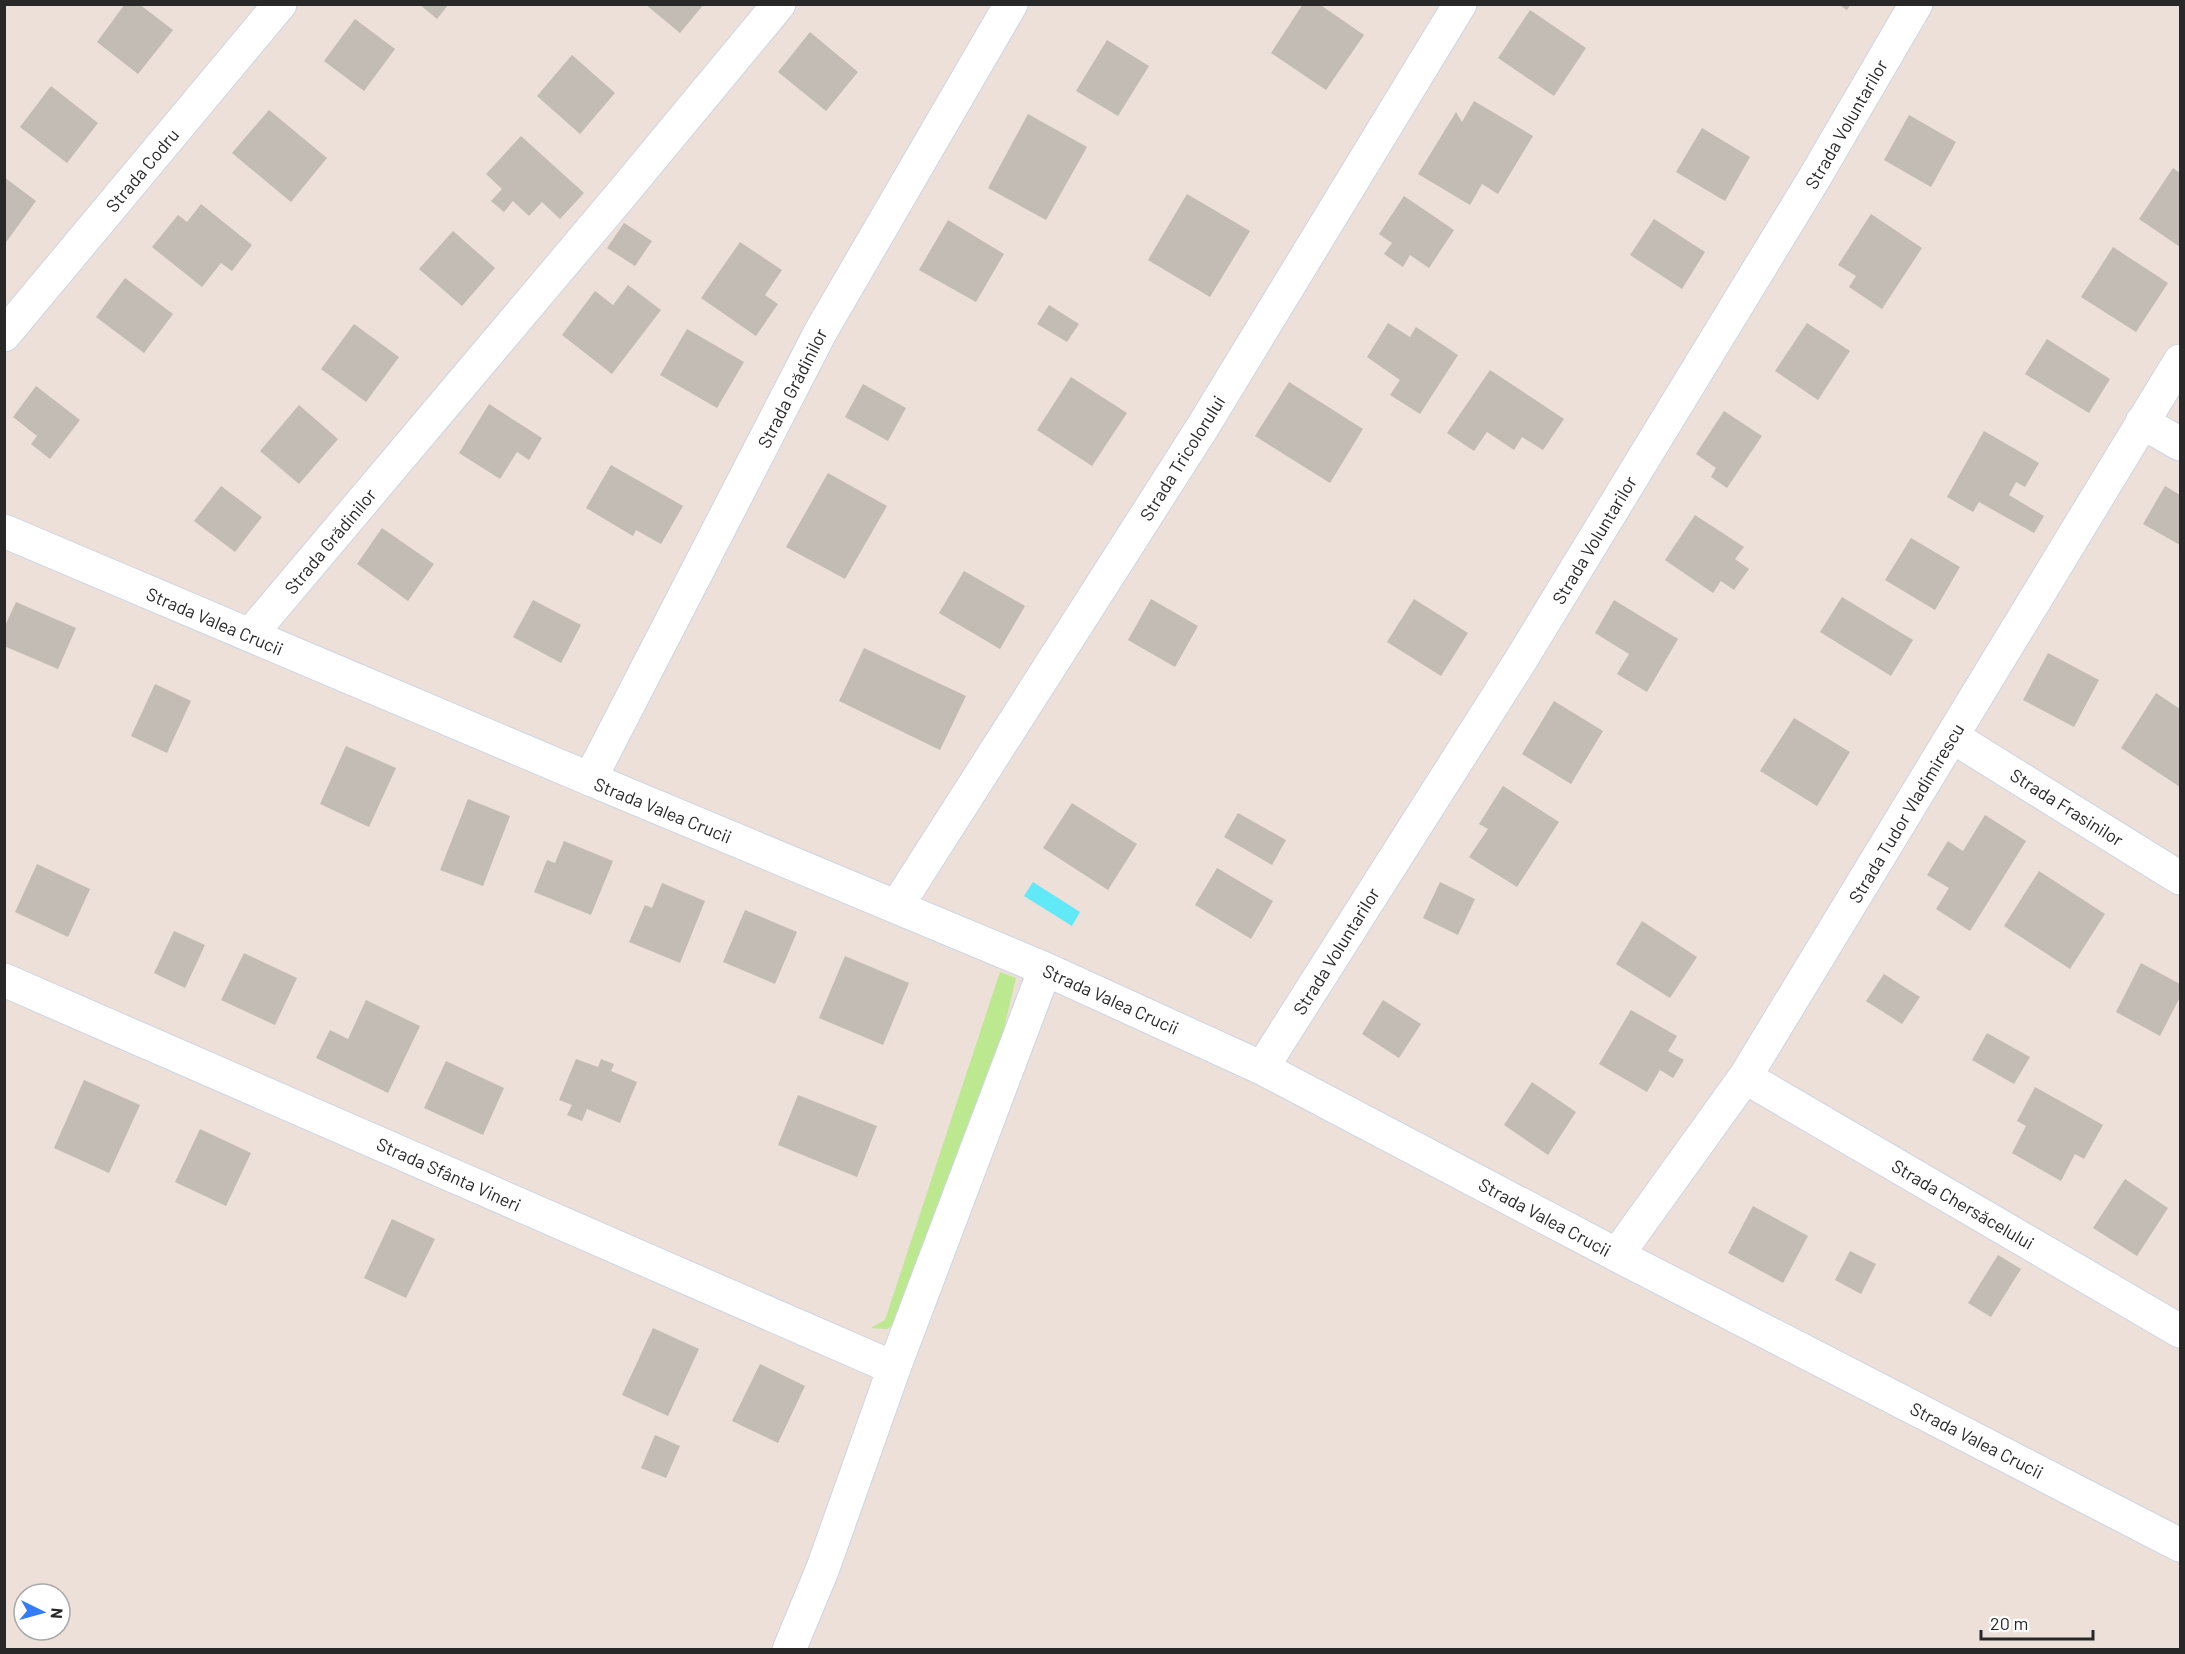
<svg xmlns="http://www.w3.org/2000/svg" width="2185" height="1654" viewBox="0 0 2185 1654" font-family="Barlow,sans-serif">
<rect width="100%" height="100%" fill="#ece0d8"/>
<path fill="#bce890" d="M1000,972L1016,978L988,1095L904,1317L887,1329L871,1328L885,1320Z"/>
<path fill="#62e9f8" d="M1033,882L1080,912L1072,926L1024,896Z"/>
<path fill="#c3bcb4" d="M125,4H139L173,30L138,74L97,42Z
M419,4H449L437,19Z
M645,4H704L680,33Z
M1303,4H1319L1364,35L1326,90L1271,53Z
M1838,4H1851L1847,10Z
M1530,10L1586,48L1554,96L1498,58Z
M355,19L395,49L364,91L324,61Z
M810,32L858,72L826,111L778,72Z
M1107,40L1149,66L1118,116L1076,91Z
M572,55L615,93L580,134L537,96Z
M51,86L98,123L67,163L20,127Z
M1474,101L1533,136L1498,194L1482,184L1470,205L1418,174L1456,112L1462,122Z
M269,110L327,158L291,202L232,153Z
M1028,114L1087,147L1046,220L988,188Z
M1909,115L1956,142L1931,187L1884,160Z
M1702,128L1750,157L1725,201L1676,172Z
M521,136L584,193L560,219L542,202L529,216L513,201L504,212L491,201L502,189L486,174Z
M2173,168L2180,173V247L2139,219Z
M4,177L36,201L4,245Z
M1187,194L1250,231L1210,297L1148,260Z
M1404,196L1454,230L1429,268L1410,255L1403,267L1384,254L1392,243L1379,234Z
M201,204L252,245L232,271L221,263L202,287L152,247L178,215L187,222Z
M1871,214L1922,248L1882,309L1849,287L1856,276L1838,265Z
M1654,219L1705,252L1682,289L1630,255Z
M948,220L1004,254L976,302L919,270Z
M624,223L652,241L635,266L607,248Z
M453,231L495,268L462,306L419,269Z
M740,242L782,270L765,295L778,304L756,336L701,298Z
M2113,247L2168,283L2136,332L2081,297Z
M125,278L173,314L144,353L96,317Z
M628,285L661,310L612,374L562,335L595,291L613,305Z
M1049,305L1079,324L1067,342L1037,324Z
M1388,323L1410,337L1416,327L1458,355L1420,414L1390,395L1400,380L1367,357Z
M1807,323L1850,351L1818,400L1775,371Z
M354,324L399,357L366,402L321,369Z
M687,329L744,362L717,408L660,375Z
M2047,339L2110,379L2089,413L2025,374Z
M1490,370L1564,419L1543,450L1522,437L1514,450L1487,432L1474,451L1447,433Z
M1071,377L1127,413L1092,466L1037,430Z
M1289,382L1363,429L1330,483L1255,436Z
M863,384L906,408L888,441L845,417Z
M36,386L80,420L50,459L31,444L37,436L13,417Z
M489,404L542,438L529,460L517,452L500,479L459,453Z
M299,405L338,439L299,484L260,451Z
M1724,411L1762,436L1727,488L1711,477L1716,468L1696,454Z
M1984,431L2039,463L2025,487L2016,482L2009,495L2044,516L2034,533L1979,502L1973,512L1947,497Z
M611,465L683,506L661,544L636,530L633,536L586,508Z
M828,473L887,506L845,579L786,547Z
M221,486L262,517L235,552L194,521Z
M2165,486L2180,495V545L2143,524Z
M1695,515L1744,547L1735,559L1749,569L1734,590L1721,581L1713,593L1665,560Z
M382,528L434,564L408,601L357,564Z
M1911,538L1960,567L1935,610L1885,580Z
M964,571L1025,606L1000,649L939,613Z
M1842,597L1913,640L1891,676L1820,632Z
M1151,599L1198,626L1175,667L1128,640Z
M1414,599L1468,633L1441,676L1387,642Z
M533,600L581,625L561,663L513,637Z
M1614,600L1678,639L1647,692L1617,674L1629,654L1595,633Z
M16,602L76,628L58,669L4,646V628Z
M864,648L966,696L940,750L839,701Z
M2048,653L2099,680L2074,727L2023,700Z
M155,684L191,701L167,753L131,736Z
M2156,693L2180,709V787L2121,748Z
M1554,701L1603,731L1571,784L1522,754Z
M1794,718L1850,752L1817,806L1760,771Z
M346,746L396,768L369,827L320,804Z
M1503,786L1559,822L1517,887L1469,857L1488,829L1479,824Z
M468,799L510,816L483,886L440,870Z
M1072,803L1137,844L1108,890L1043,848Z
M1238,813L1286,840L1272,865L1224,837Z
M1985,815L2026,841L1970,931L1936,909L1949,888L1927,875L1948,841L1963,851Z
M564,841L613,861L591,915L534,892L547,860L555,863Z
M37,864L90,889L68,937L15,912Z
M1217,868L1273,901L1251,939L1195,905Z
M2039,871L2105,914L2070,969L2004,926Z
M1440,882L1475,899L1458,935L1423,918Z
M662,883L705,901L680,963L629,942L645,905L652,908Z
M745,910L797,932L775,984L723,962Z
M1642,921L1697,957L1670,998L1616,964Z
M174,931L205,945L185,988L154,973Z
M244,953L297,978L275,1025L221,1000Z
M845,956L909,983L883,1045L819,1018Z
M2141,963L2180,984V997L2160,1036L2116,1012Z
M1884,974L1920,997L1902,1024L1866,1001Z
M366,1000L420,1026L388,1093L316,1058L330,1030L348,1039Z
M1383,1000L1421,1024L1399,1058L1362,1034Z
M1631,1010L1677,1036L1668,1051L1684,1060L1673,1078L1660,1070L1647,1092L1599,1064Z
M1987,1033L2030,1057L2014,1084L1972,1060Z
M576,1059L598,1067L601,1059L614,1064L611,1071L637,1082L620,1123L587,1109L582,1121L567,1115L572,1105L559,1100Z
M446,1061L504,1088L483,1135L424,1108Z
M84,1080L140,1105L109,1173L54,1148Z
M1532,1082L1576,1112L1548,1155L1504,1125Z
M2035,1087L2103,1125L2084,1159L2075,1154L2061,1181L2012,1153L2026,1126L2017,1121Z
M798,1095L877,1126L857,1177L778,1145Z
M200,1129L251,1153L226,1206L175,1182Z
M2125,1179L2168,1208L2137,1256L2093,1228Z
M1753,1206L1808,1236L1783,1283L1728,1253Z
M392,1219L435,1239L406,1298L364,1278Z
M1850,1251L1876,1264L1861,1294L1835,1280Z
M1998,1255L2021,1269L1991,1317L1968,1303Z
M653,1328L699,1349L668,1416L622,1395Z
M760,1364L805,1386L778,1443L732,1421Z
M655,1435L680,1446L666,1478L641,1468Z"/>
<g fill="none" stroke-linecap="round" stroke-linejoin="round">
<g stroke="#cdd5e3" stroke-width="35">
<path id="minor" d="M4,335L280,4
M2142,422L2180,444
M250,635L620,196L779,4
M1953,737L2180,878
M590,779L1045,969L1262,1068L1617,1255L2180,1545
M897,906L1202,428L1460,4
M4,980L894,1368
M1262,1068L1522,658L1815,177L1916,4
M1745,1077L2180,1331
M1617,1255L1745,1077L2180,361
M789,1650L823,1568L894,1368L1045,969"/>
</g>
<g stroke="#cdd5e3" stroke-width="35">
<path id="tertiary" d="M4,531L590,779L821,331L1011,4"/>
</g>
<use href="#minor" stroke="#fff" stroke-width="33"/>
<use href="#tertiary" stroke="#fff" stroke-width="33"/>
</g>
<g text-anchor="middle" dominant-baseline="central" stroke-width="4.5" stroke-linejoin="round" paint-order="stroke">
<g font-size="18" fill="#282828" stroke="#fff">
<text transform="translate(1846 124) rotate(-60)">Strada Voluntarilor</text>
<text transform="translate(142 170) rotate(-50)">Strada Codru</text>
<text transform="translate(792 388) rotate(-63)">Strada Grădinilor</text>
<text transform="translate(1182 458) rotate(-58)">Strada Tricolorului</text>
<text transform="translate(1594 540) rotate(-59)">Strada Voluntarilor</text>
<text transform="translate(330 541) rotate(-50)">Strada Grădinilor</text>
<text transform="translate(215 621) rotate(23)">Strada Valea Crucii</text>
<text transform="translate(2067 807) rotate(32)">Strada Frasinilor</text>
<text transform="translate(663 810) rotate(22)">Strada Valea Crucii</text>
<text transform="translate(1906 813) rotate(-59)">Strada Tudor Vladimirescu</text>
<text transform="translate(1336 951) rotate(-58)">Strada Voluntarilor</text>
<text transform="translate(1111 999) rotate(24)">Strada Valea Crucii</text>
<text transform="translate(449 1174) rotate(24)">Strada Sfânta Vineri</text>
<text transform="translate(1963 1204) rotate(30)">Strada Chersăcelului</text>
<text transform="translate(1545 1217) rotate(28)">Strada Valea Crucii</text>
<text transform="translate(1977 1440) rotate(27)">Strada Valea Crucii</text>
</g>
</g>
<rect width="2185" height="1654" fill="none" stroke="#282828" stroke-width="12"/>
<g transform="translate(42 1612) rotate(95)"><circle r="28" fill="#ffffff" stroke="#a9a9a9" stroke-width="1.5"/>
<path d="M0-4.5L10 22L0 15L-10 22Z" fill="#327bff"/>
<text y="-9" font-size="16" font-weight="bold" text-anchor="middle" fill="#282828">N</text>
</g>
<path d="M1981 1630v9h112v-9" fill="none" stroke="#282828" stroke-width="3"/>
<text x="1990" y="1630" font-size="18" fill="#282828" stroke="#ffffff" stroke-width="4.5" paint-order="stroke">20 m</text>
</svg>
